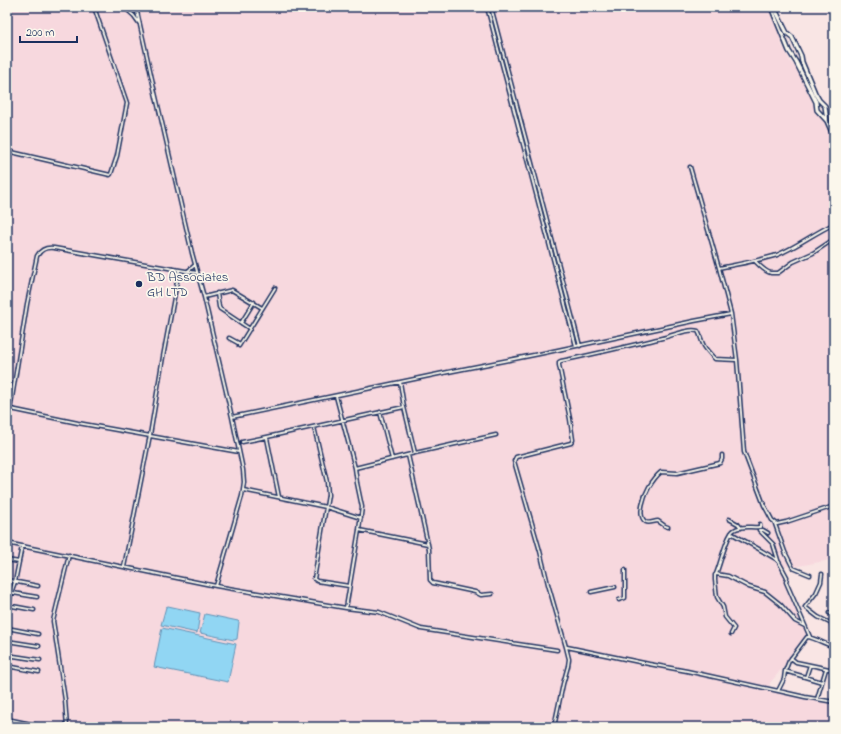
<svg xmlns="http://www.w3.org/2000/svg" width="841" height="734" viewBox="0 0 841 734" font-family="'Indie Flower',sans-serif">
<rect width="100%" height="100%" fill="#f9e5e4"/>
<filter id="ink" filterUnits="userSpaceOnUse"><feTurbulence type="fractalNoise" baseFrequency=".025" numOctaves="2"/><feDisplacementMap in="SourceGraphic" scale="8" xChannelSelector="R" yChannelSelector="G"/><feConvolveMatrix kernelMatrix="1 2 1 2 8 2 1 2 1" color-interpolation-filters="sRGB"/></filter>
<g filter="url(#ink)">
<path fill="#f7d8de" d="M7,7H769L777,24L782,45L790,61L794,66L799,70L815,104L814,109L816,113L821,116L825,122L834,140V557L825,561L793,567L792,564L784,568L808,635L784,666L770,683L769,689L834,703V727H7Z"/>
<path fill="#91d6f3" stroke="#6293b7" d="M168,606L200,613L197,633L161,625L166,607Z
M205,614L238,621L239,622L237,639L234,640L200,633Z
M162,628L236,644L228,682L154,667Z"/>
<g fill="none" stroke-linecap="round" stroke-linejoin="round">
<g stroke="#1b2f5e" stroke-width="5">
<path id="minor" d="M124,7L134,16L139,23
M125,7H130
M487,7L576,346
M491,7L580,346
M7,151L106,174L110,175L111,174L117,156L127,103L94,7
M690,167L719,268L731,314L737,360L744,452L764,505L772,520L777,524L786,522L834,506
M755,261C759,265 765,272 771,273C774,273 776,273 778,273L793,262L813,253L834,239
M719,268C738,264 758,261 777,255C797,247 814,233 834,224
M188,271L195,265
M217,293L219,307L220,309L250,329
M204,297L232,290L262,308
M241,323L254,302
M229,338L240,344
M239,346L275,288
M400,382L404,407L415,453
M336,396L355,468L357,483L362,507L359,530L346,608
M11,409L78,423L239,452
M380,412L392,459
M232,417L453,371L539,354L694,321L731,314
M314,427L327,482L328,495L314,579L317,581L349,586
M7,429L27,304L37,256C41,249 46,247 54,248L197,273
M267,438L279,497
M242,442L267,437L404,407
M408,455L429,549L430,580L433,583L475,592L481,595L492,594
M355,468L415,453L496,435
M243,490L326,507L361,518
M729,519L738,524L741,528
M775,524L785,552L793,568L810,575
M668,527L665,526L658,521C654,521 649,524 646,522C636,516 645,494 649,487C652,482 656,476 661,472L677,473L720,463L722,459V455
M359,530L428,544
M731,533L776,559L779,562L787,577L786,582L803,621L810,637
M768,533L763,530H759L773,544L778,560
M7,543L216,586L242,496L244,482L243,470L232,417L204,297L192,253L154,88L136,7
M7,560L19,562
M124,567L150,435L163,357L179,271
M716,574C720,565 727,534 734,530C742,525 751,528 759,527H760V524
M822,574L821,582L816,593L805,607L818,617L834,625
M7,580L38,586
M216,586L346,608L379,612L421,629L557,650
M7,592L37,597
M591,592L615,587
M619,600L625,598V570
M7,605L34,610
M829,613L834,615
M7,616L11,593L15,582L22,546
M7,628L38,634
M731,634L734,628L725,617L723,607L717,597L715,580V575L716,574L728,576L749,587L765,592L780,604L795,621L805,626
M7,641L39,646
M567,647L649,664L687,671L783,692L805,697L834,702
M7,655L40,660
M791,658L796,662L834,670
M7,666L39,672
M785,671L822,682
M806,677L810,665
M778,691L784,679L785,671L789,661L807,637C813,637 827,645 834,647
M817,699L826,669
M7,719L45,727
M67,727L65,700L53,621L69,555
M554,727L563,684L568,666L569,659L566,647L548,584L540,551L514,461L516,457L571,443L573,440L570,419L559,365V362L561,361C595,354 628,346 662,338C672,336 688,328 698,331C701,336 701,341 704,346C707,351 711,355 715,359L737,360"/>
</g>
<g stroke="#1b2f5e" stroke-width="6">
<path id="secondary" d="M771,7L789,51L796,62L816,102L817,110L827,121
M774,7L787,33L792,37L801,56L802,62L815,93L819,100L825,106L827,121L834,137"/>
</g>
<use href="#minor" stroke="#fbf7ec" stroke-width="2"/>
<use href="#secondary" stroke="#fbf7ec" stroke-width="3"/>
</g>
</g>
<circle fill="#1b2f5e" stroke="#fbf7ec" stroke-width="1.5" cx="139" cy="284" r="4"/>
<g text-anchor="middle" dominant-baseline="central" stroke-width="3.5" stroke-linejoin="round" paint-order="stroke">
<g font-size="13" fill="#1b2f5e" stroke="#fbf7ec" text-anchor="start">
<text x="147" y="277">BD Associates<tspan x="147" dy="15">GH LTD</tspan></text>
</g>
</g>
<rect width="841" height="734" fill="none" stroke="#fbf7ec" stroke-width="24"/>
<rect x="12" y="12" width="817" height="710" fill="none" stroke="#1b2f5e" stroke-width="1.5" filter="url(#ink)"/>
<path d="M20 36v6h57v-6" fill="none" stroke="#1b2f5e" stroke-width="2"/>
<text x="26" y="36" font-size="12" fill="#1b2f5e" stroke="#fbf7ec" stroke-width="3" paint-order="stroke">200 m</text>
</svg>
